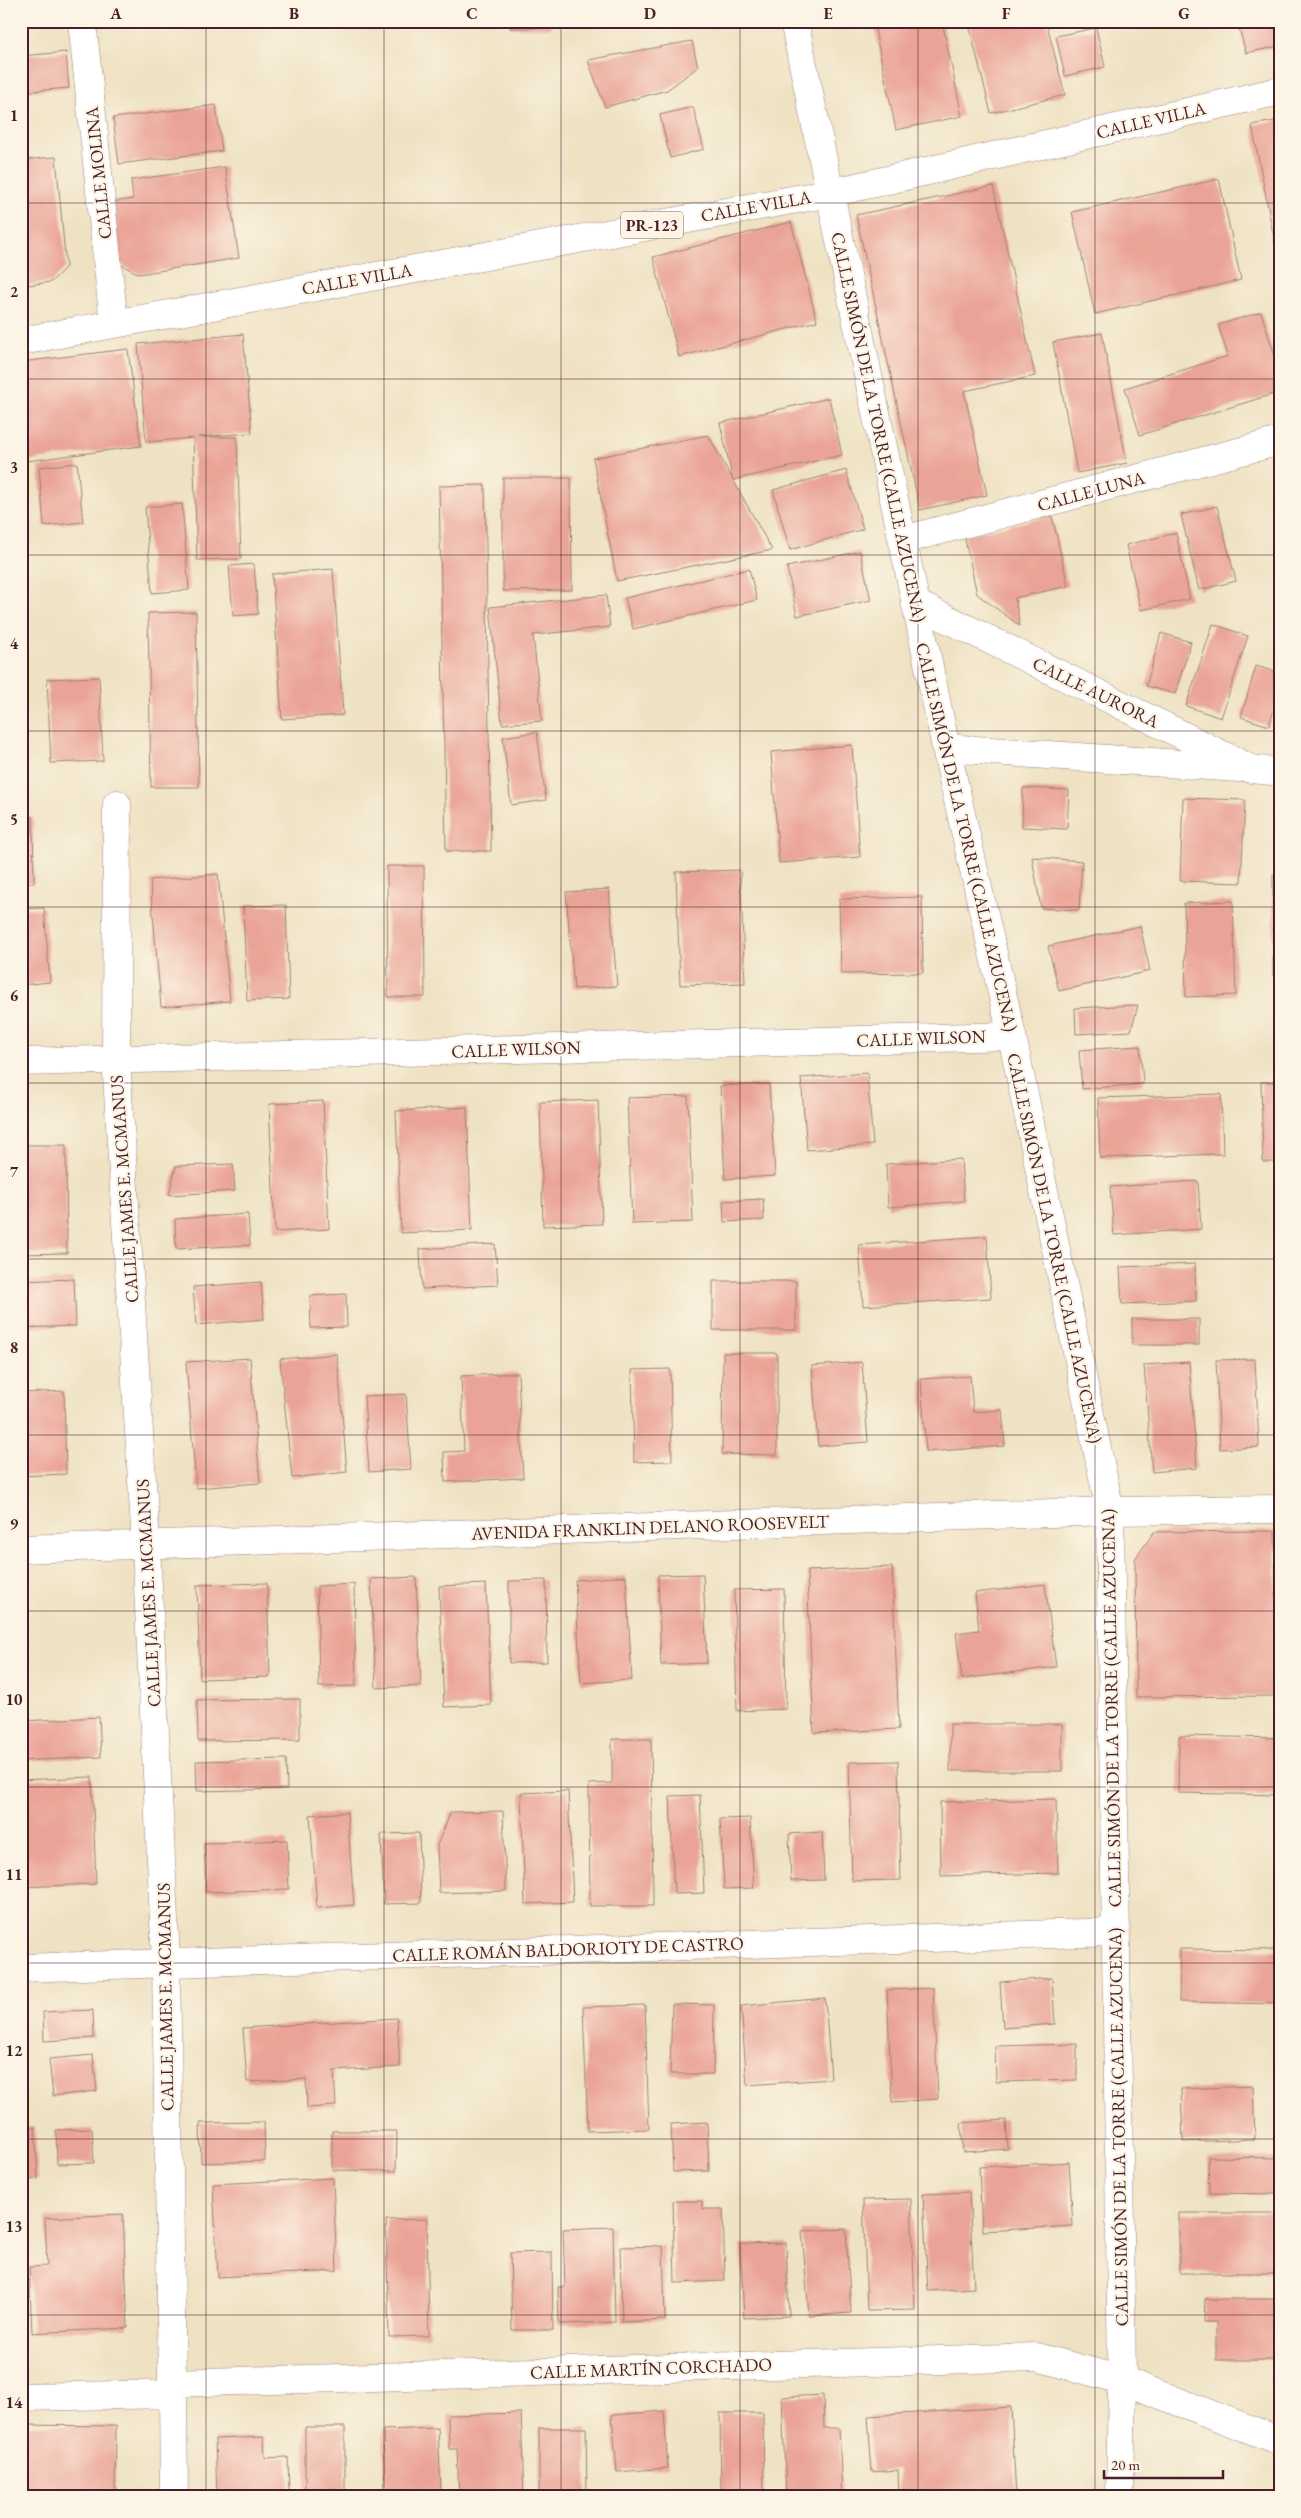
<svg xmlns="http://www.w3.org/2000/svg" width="1301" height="2518" viewBox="0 0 1301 2518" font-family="'EB Garamond',serif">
<rect width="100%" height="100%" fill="#fcf5e5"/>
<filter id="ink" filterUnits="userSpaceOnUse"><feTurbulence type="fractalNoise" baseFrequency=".02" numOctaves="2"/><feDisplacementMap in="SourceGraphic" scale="10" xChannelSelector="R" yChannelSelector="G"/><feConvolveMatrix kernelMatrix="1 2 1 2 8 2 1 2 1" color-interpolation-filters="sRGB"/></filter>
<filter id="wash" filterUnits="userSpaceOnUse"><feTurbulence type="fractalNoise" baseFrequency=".0096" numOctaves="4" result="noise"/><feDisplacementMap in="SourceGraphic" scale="20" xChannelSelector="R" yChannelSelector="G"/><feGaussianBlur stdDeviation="1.12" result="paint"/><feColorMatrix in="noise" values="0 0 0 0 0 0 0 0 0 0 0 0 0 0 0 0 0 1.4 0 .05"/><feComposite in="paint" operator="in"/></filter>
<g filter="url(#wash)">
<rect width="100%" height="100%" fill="#efe2c3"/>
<g id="blocks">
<path fill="#eaa497" d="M510,21H552V28H510Z
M873,21H942L962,116L896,130Z
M968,21H1046L1065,95L991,113Z
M1237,21H1280V46L1246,53Z
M1096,28L1105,67L1065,76L1056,36Z
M692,41L698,67L667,90L605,107L588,60Z
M66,52L69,88L21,92V56Z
M216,105L222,151L119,164L113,118Z
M693,107L704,149L670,158L660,115Z
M1280,120V264H1279L1252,125Z
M56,157L66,267L51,282L21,286V160Z
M225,167L239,258L139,274L120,264L111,202L133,199L131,180Z
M1219,179L1241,280L1095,314L1072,212Z
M993,186L1035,376L964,391L987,495L920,510L856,215Z
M791,222L817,321L679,357L653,257Z
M1261,312L1280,372V392L1140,435L1125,388L1228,356L1218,325Z
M1102,333L1127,463L1077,473L1053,342Z
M243,334L252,433L198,437H237L241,559L197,560L193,438L146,442L138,344Z
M128,349L141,446L27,461L21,418V362Z
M829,398L842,455L733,480L720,423Z
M708,435L772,550L617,581L593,458Z
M77,463L83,522L44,526L39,467Z
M846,470L863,529L790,550L773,490Z
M503,478H571L572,590L503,591Z
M485,485L491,851H446L439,486Z
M182,504L189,590L152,593L145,507Z
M1217,506L1236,581L1199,590L1181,515Z
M1052,516L1068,586L1015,598L1020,626L977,594L964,535Z
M1176,533L1190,599L1141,610L1126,545Z
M860,551L871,600L797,616L787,567Z
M254,564L258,614L233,616L229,566Z
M333,569L343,715L282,719L272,574Z
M749,569L757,600L633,629L625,598Z
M606,595L610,627L533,635L542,721L502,724L490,607Z
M196,612L199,787H151L148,613Z
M1213,624L1248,636L1221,718L1186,706Z
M1161,633L1191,642L1175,694L1146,686Z
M1256,666L1280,673V690L1269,726L1241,717Z
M99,677L103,761L51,763L47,679Z
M537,732L546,800L511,805L503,737Z
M852,745L860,857L779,863L771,752Z
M1023,788L1069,790L1067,829L1022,827Z
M1183,798L1245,800L1241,883L1180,881Z
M33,817L34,883L21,884V818Z
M1032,857L1082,861L1079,910L1041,908Z
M387,866H424L425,997H388Z
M740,870L745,983L680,985L676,872Z
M218,874L230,1001L161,1007L150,880Z
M1273,874H1280V976H1273Z
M609,889L617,986L574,989L566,892Z
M922,897L923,973L841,974L839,899Z
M1233,901L1236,995L1186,997L1184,903Z
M286,905L289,999L247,1001L243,906Z
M44,908L50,982L21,985V909Z
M1140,926L1150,971L1059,991L1048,946Z
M1138,1005L1131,1031L1076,1034L1075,1008Z
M1140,1046L1143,1084L1082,1089L1079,1050Z
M867,1073L873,1145L807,1150L801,1078Z
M1261,1082H1280V1162H1263Z
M769,1084L775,1176L725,1179L720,1086Z
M1221,1094L1223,1154L1100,1158L1098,1098Z
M688,1096L693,1222L632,1224L627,1098Z
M598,1100L602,1224L543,1226L540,1102Z
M323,1101L329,1229L275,1232L269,1104Z
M467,1107L472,1230L401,1233L396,1111Z
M21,1145H66L67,1253L22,1254Z
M961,1159L964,1201L888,1207L886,1164Z
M233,1164L235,1191L169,1195L176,1166Z
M1198,1181L1201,1229L1114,1235L1110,1187Z
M1275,1181H1280V1229H1278Z
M763,1199L764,1220L724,1222L723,1201Z
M248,1214L250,1245L176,1249L175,1219Z
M987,1236L991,1298L863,1306L859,1245Z
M495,1244L498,1285L422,1289L420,1249Z
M1195,1264L1196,1301L1122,1304L1120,1267Z
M74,1279L76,1326L21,1328V1281Z
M713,1281H796V1330H713Z
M261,1282L264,1319L196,1325L193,1287Z
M346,1294L347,1327L311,1328L310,1296Z
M1132,1319H1199V1345H1132Z
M723,1353H777V1455L722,1454Z
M337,1354L347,1472L292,1478L280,1359Z
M250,1358L260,1483L196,1488L186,1362Z
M1255,1359L1259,1447L1220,1449L1216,1360Z
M862,1362L868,1442L818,1446L812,1366Z
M1189,1362L1197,1468L1152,1472L1144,1365Z
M670,1369L672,1461L634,1462L632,1370Z
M518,1373L523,1478L445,1482L444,1452L464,1451L461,1376Z
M970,1376L973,1412L1002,1410L1005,1446L926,1452L921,1379Z
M64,1391L66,1474L21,1476V1393Z
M406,1394L411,1469L369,1472L364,1396Z
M1275,1531L1278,1696L1136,1697L1135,1559L1154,1532Z
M892,1567L899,1729L814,1733L807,1571Z
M703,1574L707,1663L661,1665L658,1575Z
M626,1576L632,1680L581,1683L575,1580Z
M416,1577L421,1686L376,1688L371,1579Z
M546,1580L547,1662L509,1663V1581Z
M267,1583L270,1677L200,1679L197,1585Z
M354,1584L356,1686L319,1687L317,1586Z
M486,1584L491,1705L444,1707L439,1586Z
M1045,1584L1056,1667L962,1679L956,1633L979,1630L975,1593Z
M784,1589L786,1709L737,1711L734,1590Z
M300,1699V1740L198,1741L197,1700Z
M99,1717L101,1757L21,1761V1721Z
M950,1724H1062V1771H950Z
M1179,1736L1280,1738V1795L1178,1793Z
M612,1739H651L653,1906H590L589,1784L612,1783Z
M286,1759L287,1789L197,1791L196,1761Z
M898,1761L901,1880L852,1881L849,1762Z
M92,1777L96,1884L21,1887V1780Z
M568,1791L573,1902L525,1904L521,1793Z
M700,1795L704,1893L674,1894L670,1796Z
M1056,1799L1058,1873L941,1876L940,1802Z
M503,1811L506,1891L439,1893L437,1845L451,1812Z
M347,1812L354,1905L317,1908L310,1815Z
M750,1818L754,1888L724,1889L720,1819Z
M822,1832L824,1880L791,1881L789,1834Z
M419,1833L421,1903L384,1904L381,1834Z
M287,1840L289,1889L206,1892L204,1843Z
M1180,1949L1280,1950V2004L1179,2002Z
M1052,1978L1055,2024L1003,2028L1000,1982Z
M933,1988L938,2099L892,2102L887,1990Z
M825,1998L831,2079L747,2085L741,2006Z
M672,2004L714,2005L713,2074H670Z
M645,2005L649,2129L588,2131L583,2007Z
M93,2010L94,2038L44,2041L43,2012Z
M397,2018L400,2067L334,2071L336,2106L307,2108L306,2079L247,2082L243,2028Z
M1077,2044V2080L996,2082L995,2046Z
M93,2055L97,2091L53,2096L49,2059Z
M21,2071L24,2101H21Z
M1253,2086L1255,2139L1183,2142L1181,2089Z
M1006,2120L1008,2149L963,2152L961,2123Z
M264,2122L265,2161L201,2163L200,2123Z
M707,2122L709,2171L673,2172L671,2124Z
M35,2127L38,2179L21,2180V2128Z
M92,2129L94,2163L57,2164L56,2130Z
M332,2131H397L396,2171L332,2170Z
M1208,2157L1280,2158V2194L1209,2193Z
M1069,2162L1073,2226L982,2231L979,2167Z
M333,2178L337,2271L218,2277L213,2184Z
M969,2192L974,2288L928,2291L923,2194Z
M911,2199L915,2310L867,2311L863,2200Z
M673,2201H702V2209H723L725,2281L675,2283Z
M1179,2213H1280V2273H1179Z
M123,2214L128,2328L32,2333L29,2267L47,2266L45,2218Z
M427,2219L429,2336L389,2337L386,2220Z
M613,2227L615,2322L559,2324L558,2287H565L563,2229Z
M846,2229L851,2313L809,2316L802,2231Z
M786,2243L789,2316L744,2318L740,2244Z
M663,2246L665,2320L622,2322L620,2247Z
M552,2252L553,2330H512L510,2253Z
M1205,2299H1280V2385H1275V2360H1216V2322H1204Z
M823,2395L824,2428H839L842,2497H786L782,2397Z
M1011,2407L1016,2497H916L899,2494L898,2470L872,2472L868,2416Z
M664,2411L668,2468L617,2472L612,2415Z
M521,2413L524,2497H459L457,2449H449L448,2415Z
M720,2413H763L764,2497H721Z
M21,2425L116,2426L115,2497H21Z
M305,2427H345V2497H305Z
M438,2428L441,2490L385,2492L383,2430Z
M539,2428H586L587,2497H539Z
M264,2437L265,2458L288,2457L289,2497H217L215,2439Z"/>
</g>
</g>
<g filter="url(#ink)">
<use href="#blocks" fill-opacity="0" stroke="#9c8077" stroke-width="1"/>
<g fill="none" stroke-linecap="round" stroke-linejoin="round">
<g stroke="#9c8077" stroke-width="29">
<path id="minor" d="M82,21L114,324
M903,540L1280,441
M915,603L1251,769L1280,772
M946,748L1239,768
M117,804L116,1060L146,1545L166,1962L172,2383
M21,1062L1012,1036
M21,1549L1110,1511L1280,1509
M21,1968L1114,1932
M173,2394L174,2497
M21,2397L173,2394L172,2383L1037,2357L1122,2380L1280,2441"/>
</g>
<g stroke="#9c8077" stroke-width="29">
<path id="tertiary" d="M794,21L946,748L1012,1036L1110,1511L1122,2380L1120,2497"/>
</g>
<g stroke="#9c8077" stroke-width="29">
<path id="primary" d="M21,341L830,193L1280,91"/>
</g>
<use href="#minor" stroke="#fff" stroke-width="28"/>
<use href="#tertiary" stroke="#fff" stroke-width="28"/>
<use href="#primary" stroke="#fff" stroke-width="28"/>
</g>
</g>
<path fill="none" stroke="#4a1f2b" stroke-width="1" stroke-opacity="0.55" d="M206,21V2497M384,21V2497M561,21V2497M740,21V2497M918,21V2497M1095,21V2497M21,203H1280M21,379H1280M21,555H1280M21,731H1280M21,907H1280M21,1083H1280M21,1259H1280M21,1435H1280M21,1611H1280M21,1787H1280M21,1963H1280M21,2139H1280M21,2315H1280"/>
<g text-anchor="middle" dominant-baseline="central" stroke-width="4.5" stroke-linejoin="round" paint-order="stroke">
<rect fill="#fcf5e5" stroke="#7f5f63" stroke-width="1" x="621" y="211.5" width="62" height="27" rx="4"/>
<g font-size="16" font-weight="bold" fill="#4a1f2b">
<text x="652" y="225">PR-123</text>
</g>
<g font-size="18" fill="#4a1f2b" stroke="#fcf5e5">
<text transform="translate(1151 120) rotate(-13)">CALLE VILLA</text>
<text transform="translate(98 173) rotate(-96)">CALLE MOLINA</text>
<text transform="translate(756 206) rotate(-10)">CALLE VILLA</text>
<text transform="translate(357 279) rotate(-10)">CALLE VILLA</text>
<text transform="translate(879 427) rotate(78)">CALLE SIMÓN DE LA TORRE (CALLE AZUCENA)</text>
<text transform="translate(1091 491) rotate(-15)">CALLE LUNA</text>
<text transform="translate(1096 692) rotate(26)">CALLE AURORA</text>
<text transform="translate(967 837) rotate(77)">CALLE SIMÓN DE LA TORRE (CALLE AZUCENA)</text>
<text transform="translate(921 1038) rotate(-2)">CALLE WILSON</text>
<text transform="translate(516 1049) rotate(-2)">CALLE WILSON</text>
<text transform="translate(124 1189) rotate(-94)">CALLE JAMES E. MCMANUS</text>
<text transform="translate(1055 1248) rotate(78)">CALLE SIMÓN DE LA TORRE (CALLE AZUCENA)</text>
<text transform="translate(650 1527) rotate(-2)">AVENIDA FRANKLIN DELANO ROOSEVELT</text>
<text transform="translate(148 1593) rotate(-93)">CALLE JAMES E. MCMANUS</text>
<text transform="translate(1111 1708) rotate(-91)">CALLE SIMÓN DE LA TORRE (CALLE AZUCENA)</text>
<text transform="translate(568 1949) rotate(-2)">CALLE ROMÁN BALDORIOTY DE CASTRO</text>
<text transform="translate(165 1997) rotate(-91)">CALLE JAMES E. MCMANUS</text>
<text transform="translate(1118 2127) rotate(-91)">CALLE SIMÓN DE LA TORRE (CALLE AZUCENA)</text>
<text transform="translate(651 2368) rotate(-2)">CALLE MARTÍN CORCHADO</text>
</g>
</g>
<rect width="1301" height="2518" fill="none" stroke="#fcf5e5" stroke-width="55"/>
<path d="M1104 2470v8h119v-8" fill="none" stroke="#4a1f2b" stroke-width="2.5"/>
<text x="1111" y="2470" font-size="15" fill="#4a1f2b" stroke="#fcf5e5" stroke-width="4" paint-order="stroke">20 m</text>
<rect x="28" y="28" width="1246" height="2462" fill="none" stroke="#4a1f2b" stroke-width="2"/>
<g font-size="16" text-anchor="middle" font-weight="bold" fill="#4a1f2b">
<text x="116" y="19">A</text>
<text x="294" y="19">B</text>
<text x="472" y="19">C</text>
<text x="650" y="19">D</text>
<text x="828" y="19">E</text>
<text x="1006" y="19">F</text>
<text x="1184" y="19">G</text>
<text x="14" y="121">1</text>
<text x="14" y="297">2</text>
<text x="14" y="473">3</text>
<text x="14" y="649">4</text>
<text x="14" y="825">5</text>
<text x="14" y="1001">6</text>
<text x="14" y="1177">7</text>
<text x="14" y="1353">8</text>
<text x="14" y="1529">9</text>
<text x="14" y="1705">10</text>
<text x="14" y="1880">11</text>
<text x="14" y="2056">12</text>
<text x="14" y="2232">13</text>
<text x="14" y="2408">14</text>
</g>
</svg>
